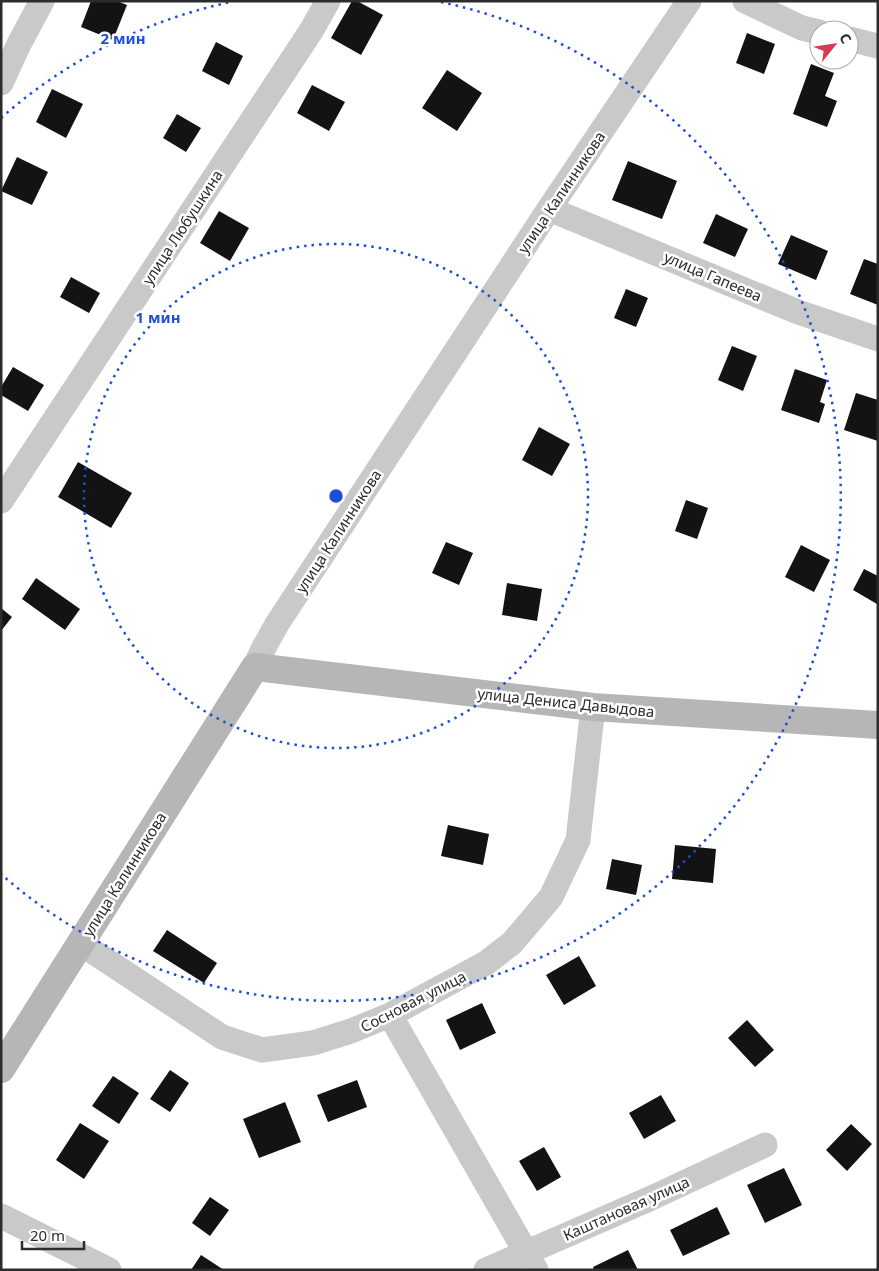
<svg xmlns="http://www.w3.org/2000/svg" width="879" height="1271" viewBox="0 0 879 1271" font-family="'Noto Sans',sans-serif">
<rect width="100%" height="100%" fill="#fff"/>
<path fill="#131313" d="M91,1H117L127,5L113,40L81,27Z
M352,1H357L383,15L361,55L331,38Z
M747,33L775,44L764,74L736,63Z
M216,42L243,56L229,85L202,71Z
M811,64L834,73L825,96L837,101L827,127L793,114Z
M447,70L482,93L457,131L422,108Z
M312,85L345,102L329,131L297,113Z
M52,89L83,104L66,138L36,122Z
M177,114L201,128L186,152L163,138Z
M17,157L48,172L32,205L1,191Z
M628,161L677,181L662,219L612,200Z
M219,211L249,228L230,261L200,243Z
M716,214L748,229L735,257L703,243Z
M791,235L828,251L816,280L778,264Z
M864,259L878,264V305L850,294Z
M71,277L100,293L89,313L60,297Z
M626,289L648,298L636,327L614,318Z
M732,346L757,356L743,391L718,380Z
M13,367L44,385L28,411L1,395V387Z
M795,369L827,380L820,402L825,404L819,423L781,410Z
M856,393L878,400V441L844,430Z
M539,427L570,444L552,476L522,460Z
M78,462L132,493L111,528L58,497Z
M686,500L708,508L697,539L675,531Z
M446,542L473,553L459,585L432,573Z
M801,545L830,560L814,592L785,577Z
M864,569L878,576L877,604L853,590Z
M36,578L80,609L65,630L22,599Z
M507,583L542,589L537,621L502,615Z
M1,608L12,617L1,631Z
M448,825L489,834L483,865L441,856Z
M675,845L716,849L713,883L672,879Z
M612,859L642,865L636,895L606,889Z
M167,930L217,963L204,983L153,951Z
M579,956L596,986L564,1005L546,975Z
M482,1003L496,1033L460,1050L446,1020Z
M747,1020L774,1050L755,1067L728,1038Z
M170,1070L189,1083L170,1112L150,1099Z
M113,1076L139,1093L119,1124L92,1106Z
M357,1080L367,1107L328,1122L317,1095Z
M661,1095L676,1121L644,1139L629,1113Z
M285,1102L301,1142L259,1158L243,1119Z
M80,1123L109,1141L84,1179L56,1160Z
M851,1124L872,1144L847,1171L826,1150Z
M544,1147L561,1177L537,1191L519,1161Z
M784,1168L802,1205L765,1223L747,1185Z
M210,1197L229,1210L210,1236L192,1223Z
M717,1207L730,1234L683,1256L670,1230Z
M628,1250L638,1270H594L593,1267Z
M201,1255L224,1270H191Z"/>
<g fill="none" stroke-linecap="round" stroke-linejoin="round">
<path stroke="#c9c9c9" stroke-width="25" d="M745,1L802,28L819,32
M849,39L878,46
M1,83L19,44L42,1
M549,209L798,312L878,339
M1,501L311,31L328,1
M255,667L262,651L277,624L549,209L689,1
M80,943L222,1037L262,1050L313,1043L351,1031L390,1015L486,963L512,943L551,897L578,840L593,707
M390,1015L536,1270
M1,1216L109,1270
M486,1270L647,1200L765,1145"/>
<path stroke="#b6b6b6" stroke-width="28" d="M1,1069L255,667L593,707L878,725"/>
</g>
<g fill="none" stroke="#1d4ed8" stroke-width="2.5" stroke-dasharray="2.5 5">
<circle cx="336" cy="496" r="252"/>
<path d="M1 118A505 505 0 0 1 231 2M441 2A505 505 0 1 1 1 874"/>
</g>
<g text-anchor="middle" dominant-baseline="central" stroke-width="5" stroke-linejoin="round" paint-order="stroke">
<g font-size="15" fill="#2c2c2c" stroke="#fff">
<text transform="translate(561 192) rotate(-56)">улица Калинникова</text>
<text transform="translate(182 227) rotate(-57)">улица Любушкина</text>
<text transform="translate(713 276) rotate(23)">улица Гапеева</text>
<text transform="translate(338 531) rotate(-57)">улица Калинникова</text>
<text transform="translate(566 702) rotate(6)">улица Дениса Давыдова</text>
<text transform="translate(124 874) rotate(-58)">улица Калинникова</text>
<text transform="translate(413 1001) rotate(-27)">Сосновая улица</text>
<text transform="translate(626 1208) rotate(-24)">Каштановая улица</text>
</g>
</g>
<circle cx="336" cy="496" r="8" fill="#1d4ed8" stroke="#fff" stroke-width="2.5"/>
<g font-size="15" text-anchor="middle" font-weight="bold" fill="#1d4ed8" stroke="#fff" stroke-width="5" stroke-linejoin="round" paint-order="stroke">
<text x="123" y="44">2 мин</text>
<text x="158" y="323">1 мин</text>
</g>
<rect width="879" height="1271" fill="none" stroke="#2c2c2c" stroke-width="5"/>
<g transform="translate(834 45) rotate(60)"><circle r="24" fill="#ffffff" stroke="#ababab"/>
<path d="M0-4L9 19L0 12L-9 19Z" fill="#d63b53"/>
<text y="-8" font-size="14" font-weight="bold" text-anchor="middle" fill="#2c2c2c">С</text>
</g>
<path d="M22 1241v8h62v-8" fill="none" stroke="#2c2c2c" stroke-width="2.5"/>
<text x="30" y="1241" font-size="15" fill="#2c2c2c" stroke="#ffffff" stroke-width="4" paint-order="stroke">20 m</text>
</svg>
